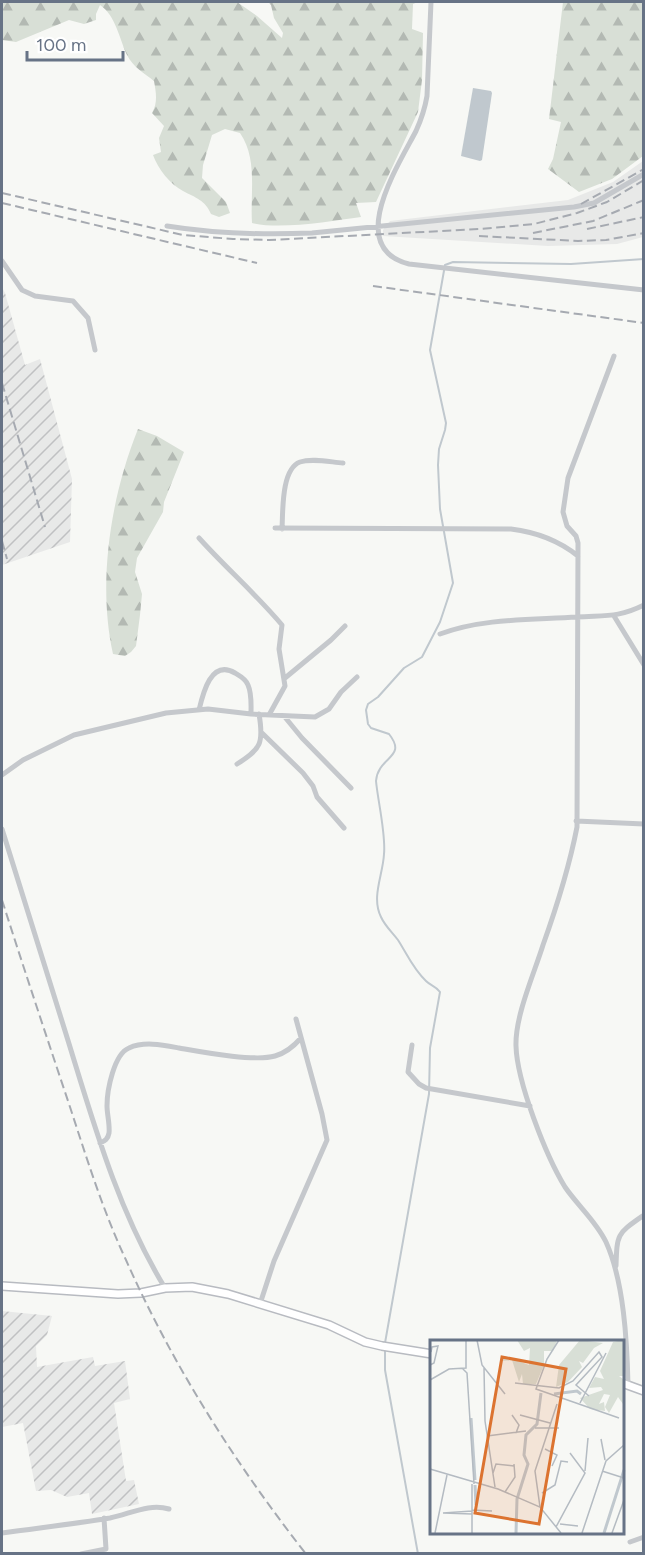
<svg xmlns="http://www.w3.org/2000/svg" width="645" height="1555" viewBox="0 0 645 1555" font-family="Figtree,sans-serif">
<defs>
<pattern id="industrial-furrows" width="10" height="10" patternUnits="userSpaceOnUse" patternTransform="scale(1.5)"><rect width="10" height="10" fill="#e8e9e8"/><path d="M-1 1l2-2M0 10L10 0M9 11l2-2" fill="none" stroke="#c0c1c2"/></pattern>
<pattern id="forest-firs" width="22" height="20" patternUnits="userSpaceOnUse" patternTransform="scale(1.5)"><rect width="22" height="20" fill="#d8dfd6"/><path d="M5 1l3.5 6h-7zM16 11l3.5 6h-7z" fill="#b3b9b3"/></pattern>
</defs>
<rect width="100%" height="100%" fill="#f7f8f5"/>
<path fill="#e8e9e8" d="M643,161V237L617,244L548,246L383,236V230L390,221L568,200L613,182Z"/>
<path fill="url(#industrial-furrows)" d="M2,287L5,293L25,365L40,359L72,479L70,542L2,565Z
M2,1311L52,1316L47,1335L36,1346L37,1367L93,1357L95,1366L125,1361L130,1399L114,1403L126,1481L134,1480L139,1504L92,1514L89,1493L67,1497L51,1490L36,1491L23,1423L2,1427Z"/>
<path fill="url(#forest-firs)" d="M4,2H237L257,16L282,38L283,33L274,18L271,5L268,2H418L413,4L412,29L423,33L422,80L418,112L376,202L356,203L361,217C331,221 281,230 252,223C250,193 258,159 240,133L225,129L212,135L203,165L202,178L226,202L230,213L219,217L211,214C205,200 196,198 183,191C170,184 158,169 153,155L161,152L159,138L164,126L152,113C158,102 156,93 154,81C144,73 133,67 127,55C119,38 116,16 100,5L96,14V20L84,24L69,20L16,42L2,40V3Z
M563,2H643V156L612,179L579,192L548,169L553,159L561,122L549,119Z
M138,429L157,436L184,452L164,502L163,512L137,558L135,572L142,594L140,615L136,646L131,652L125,656L113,654C97,582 111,496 138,429Z"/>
<path fill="#c0c8ce" d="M473,88L491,91L492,93L482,160L480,161L461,156Z"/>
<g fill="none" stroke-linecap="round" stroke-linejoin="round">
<path stroke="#c0c8ce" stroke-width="2" d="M385,1343L429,1094L430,1048L440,992C436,986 431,986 426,981C413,969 407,954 398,940C392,932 385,926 381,917C371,897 383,875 384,854C386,834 378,802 376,781C378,756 408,758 389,734L371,728L368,724L366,710L368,704L378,697L404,668L422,657L440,622L453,583L440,509L438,465L439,449L445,430L446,423L430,350L445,265L453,262L571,264L644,259
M385,1349V1370L418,1554"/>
<g stroke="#b8bbc1" stroke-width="10">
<path id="secondary" d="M2,1286L118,1294L141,1293L165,1288L192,1287L228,1294L329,1325L365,1342L382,1346L432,1354
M622,1383L644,1391"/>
</g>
<path stroke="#c5c8cc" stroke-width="5" d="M431,2L427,96C425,108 421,120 416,131C399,164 344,248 409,264L644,290
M167,226C216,234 263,235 312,233L574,207L594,203L644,174
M2,261L22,290L35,296L73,301L88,318L95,350
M614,356L568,478L563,512L567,526L576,536L578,543L577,827C569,868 557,906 543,945C534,974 515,1016 516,1046C517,1082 546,1156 565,1187C578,1206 596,1221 606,1242C624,1282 627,1341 628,1385
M275,528L511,529C536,532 558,540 578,556
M282,529C283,512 281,469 300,462C312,458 330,462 343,463
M199,538C226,568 256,594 282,625L279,649L285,686L269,715
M614,616L644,665
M440,634C483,618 531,620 577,617C605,615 618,618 644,605
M285,678L331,640L345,626
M199,710C203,693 211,659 235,673C240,676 246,679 248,685C252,694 251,705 251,714
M284,716L302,738L351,788
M262,733L303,773L313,786L317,797L344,828
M237,764C261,749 264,743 259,714
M2,775L23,760L74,735L166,713L208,709L251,714L315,717L329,709L341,692L357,677
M576,821L644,824
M2,829C23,897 45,965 66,1034C93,1121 117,1209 165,1288
M412,1045L408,1072L419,1084L426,1088L530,1106
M100,1143C105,1141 108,1139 109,1133C110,1125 107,1114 107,1106C107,1090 114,1054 129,1048C144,1041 163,1045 179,1048C202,1052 254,1062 275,1056C286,1053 294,1046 301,1038
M616,1266C617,1233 617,1234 644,1215
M260,1304L274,1261L327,1140L322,1114L296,1019
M2,1533C37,1528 74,1524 110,1518C130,1514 149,1503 169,1509
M630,1542L644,1537
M81,1554L106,1549L104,1518"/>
<use href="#secondary" stroke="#fff" stroke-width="7"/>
<path stroke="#a6aab1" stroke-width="2" stroke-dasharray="9 4.5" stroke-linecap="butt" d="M2,193L183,235L233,239L269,240L480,229L534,224L577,213L607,202L644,180
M2,203L257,263
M581,204L644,169
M587,229L644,217
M533,233L593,221L644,200
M479,236L578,241L606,240L644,233
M373,286L644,323
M2,383L45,527
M2,541L7,559
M2,900C24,969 47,1038 70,1107C87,1159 103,1211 126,1260C173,1366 235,1463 306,1554"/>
</g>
<g transform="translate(430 1340)">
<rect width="194" height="194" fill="#f7f8f5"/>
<path d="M87,0H127L123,11H114V25L106,44H93L92,34L89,42L82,20L71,21L75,16L99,25L100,8L94,11ZM150,0L173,3L164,8L153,23L149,21L152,27L138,42L126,47L129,25ZM193,0V36H189L193,39V64L188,57L179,73L175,67L180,55L174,54L169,64L174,62L175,71L160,69L150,58L173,50L171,47L159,48L165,37L174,39L170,31L183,2Z" fill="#d8dfd6"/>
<path fill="none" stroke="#c0c8ce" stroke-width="3" d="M124,54L147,51L151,54M41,78L45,140M45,145L46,165M86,193L87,159L98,124L94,115L96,95L107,84L111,53M174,193L194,130"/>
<path fill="none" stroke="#b4bbc2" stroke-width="1.5" d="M47,0L52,25L75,54M129,0L117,19L106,49L189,78M0,25L4,23L8,6L2,7L1,12M32,28L37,33L44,144M54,28L55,81L65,147M0,40L19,29L36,28V0M85,43L129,48L143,41L169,12L172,17L146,45L159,56M150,63L176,13M82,75L89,85L86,93M90,75L120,83M105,88H129M57,96L96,91M171,99L175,120M115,109L127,115L122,126M0,129L68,149L110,167L131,193M155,131L158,98M172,131L194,138M63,133L66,124L84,126M42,144V193M75,152L85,137L84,124M112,153L125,145L131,121L138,122M110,167L105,131L127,64M42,170L62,171M42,171L13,173L42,174M130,184L148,186M126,187L155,133L140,113M5,193L17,135M152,193L176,121L194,105M182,193L194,160"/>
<path fill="#dc7330" fill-opacity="0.15" stroke="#dc7330" stroke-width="3" d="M72,17L136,29L109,184L45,173Z"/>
<rect width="194" height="194" fill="none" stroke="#677386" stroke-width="3"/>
</g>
<rect width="645" height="1555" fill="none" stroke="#677386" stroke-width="6"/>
<path d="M27 51v9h96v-9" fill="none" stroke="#677386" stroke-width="3"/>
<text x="36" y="51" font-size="18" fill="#677386" stroke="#ffffff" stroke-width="4.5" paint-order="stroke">100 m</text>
</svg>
